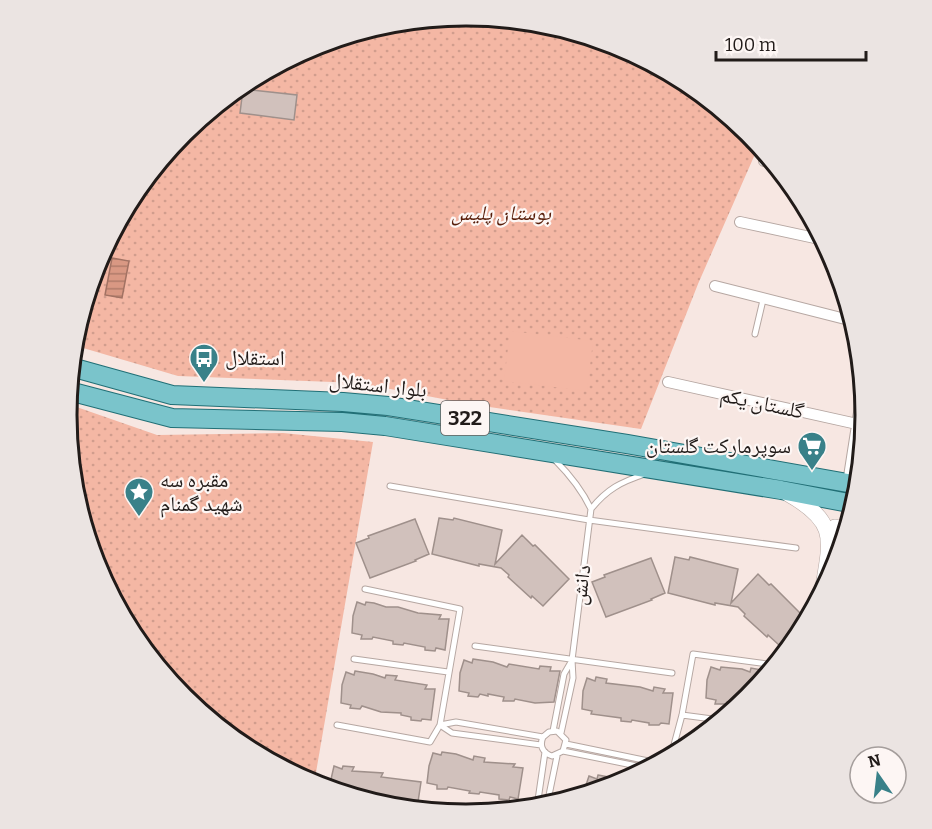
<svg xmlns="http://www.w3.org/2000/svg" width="932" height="829" viewBox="0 0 932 829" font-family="Bitter,'Noto Naskh Arabic',serif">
<defs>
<pattern id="grass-dots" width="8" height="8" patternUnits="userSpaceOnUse" patternTransform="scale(1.5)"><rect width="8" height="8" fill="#f4b7a4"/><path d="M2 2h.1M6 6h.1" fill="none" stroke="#d19d8d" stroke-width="1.8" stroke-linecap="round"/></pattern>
<pattern id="water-rules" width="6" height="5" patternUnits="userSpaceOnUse" patternTransform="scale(1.5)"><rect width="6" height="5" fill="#d99883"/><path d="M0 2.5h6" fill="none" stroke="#b07b6a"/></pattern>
</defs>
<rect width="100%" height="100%" fill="#f7e7e2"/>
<path fill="url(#grass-dots)" d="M466,15L544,23L619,46L688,83L749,132L759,145L698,284L641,429L469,404L359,383L178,376L73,345L74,336L97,261L134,192L184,132L244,82L313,45L388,23Z
M68,404L157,435L283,433L373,442L314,784L244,746L183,697L134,636L97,567L74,492L67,414Z"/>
<path fill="#f4b7a4" d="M510,331L593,341L587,391L504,381Z"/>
<path fill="url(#water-rules)" stroke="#a27263" stroke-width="1.5" d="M112,258L129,261L122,298L105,295Z"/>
<path fill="#d1c1bc" stroke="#9f908b" stroke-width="1.5" d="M243,89L297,95L294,120L240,113Z
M439,518L453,520L454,518L502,530L495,564L522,535L533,546L535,545L569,579L543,606L532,596L531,598L508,577L509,575L501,568L479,564V566L432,554Z
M415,519L429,554L415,560L416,561L370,578L356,543L369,538L368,536Z
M675,557L689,560L690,557L738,569L731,603L758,574L769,585L771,584L805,618L779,645L768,635L767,637L744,616L745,614L738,607L715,603V605L668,593Z
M651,558L665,593L651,599L652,600L606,617L592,582L605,577L604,575Z
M357,602L365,605L366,602L374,603L386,607H398L418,613L441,615L439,619H449L445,650L436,648L435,651L425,650V647L404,643L403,645L393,644V641L373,637L372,639H361L362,635L352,633L353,616Z
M473,659L493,662L507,667L509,664L539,669L540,666L551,667L550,671H560L554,702L535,703L515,699L514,701H503L504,697L488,694V696L480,694L478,697L468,696L469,693L459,691L460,673L464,660L472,663Z
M711,667L720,670L721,667L742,669L750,672L751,668L762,670L760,673L768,674L744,701L736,700L735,703L727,702L726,704H715L716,700L706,698L707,680Z
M355,671L373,674L385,678L386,675L397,676L395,680L427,685L425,689H435L431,720L422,719L421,721L411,720V717L401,715V713L381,712L362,706L360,709L350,708L351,705L341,703L342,685L346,672L354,675Z
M596,677L607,679L606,683L640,687L653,691L654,687L665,689L663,693H673L669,724L661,723L659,725H649V723L632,720L631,722L621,721V718L591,714L592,711L582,709L583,691L587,678L595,681Z
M442,752L456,754L473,760L474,756L485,758L484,762L515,764L513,767L523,768L518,799L510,797L509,800L499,799V795L480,792L479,794L469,793L470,791L448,787L447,789H437V785L427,783L429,766L433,753L441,755Z
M334,766L342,769L343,766L354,767L352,771L383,773L381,777L421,782L418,802L433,806L432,811L388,806L329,788Z
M598,775L609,777L607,781L623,782L583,794L589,776L597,779Z"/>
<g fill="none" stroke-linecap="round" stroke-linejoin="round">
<g stroke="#b6a7a2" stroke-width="7">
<path id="lane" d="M755,334L763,300
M555,460C570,475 582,490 591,509
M390,486L589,520L796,548
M475,646L672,673
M354,659L448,672
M682,715L720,720
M337,725L430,742L440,725L460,609L365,589
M440,725L456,722L543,737L549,732L557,731L566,740L563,751L552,756C543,753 539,746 543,737
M440,725L452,733L541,745
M553,731L564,674L571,662
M561,733L573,678L572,660L591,509C607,489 621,482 645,474
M566,744L658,763
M563,751L647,768
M671,756L682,715L693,654L775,665
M547,805L557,756
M537,807L545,752"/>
</g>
<g stroke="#b6a7a2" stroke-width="12">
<path id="street" d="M764,161L775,164
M740,222L824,240
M715,286L853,321
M668,382L857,424
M848,483L863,387"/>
</g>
<g stroke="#b6a7a2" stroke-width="16">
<path id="secondary" d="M788,494C840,523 830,541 822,593
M829,535L835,527L843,529L846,532"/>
</g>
<g stroke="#216f76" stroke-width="20">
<path id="primary" d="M71,367L172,395L343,402L388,406L627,444L859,485
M69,391L172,418L342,422L385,426L781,490L854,504"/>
</g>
<use href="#lane" stroke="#fff" stroke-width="5"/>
<use href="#street" stroke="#fff" stroke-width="10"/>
<use href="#secondary" stroke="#fff" stroke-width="15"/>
<use href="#primary" stroke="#7ac4cb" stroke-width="18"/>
</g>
<defs>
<g id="bus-pin" transform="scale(1.5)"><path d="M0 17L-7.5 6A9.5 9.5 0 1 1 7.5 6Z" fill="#398189" stroke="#fdf6f4"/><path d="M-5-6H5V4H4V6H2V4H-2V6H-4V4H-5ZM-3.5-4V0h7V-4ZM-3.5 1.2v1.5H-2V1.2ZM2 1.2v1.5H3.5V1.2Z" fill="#fff"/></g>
<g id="supermarket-pin" transform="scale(1.5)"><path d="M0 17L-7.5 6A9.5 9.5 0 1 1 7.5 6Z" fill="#398189" stroke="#fdf6f4"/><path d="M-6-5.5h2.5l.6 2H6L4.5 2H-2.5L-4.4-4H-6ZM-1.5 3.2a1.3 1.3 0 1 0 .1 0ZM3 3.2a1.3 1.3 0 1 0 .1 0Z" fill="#fff"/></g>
<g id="sight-pin" transform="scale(1.5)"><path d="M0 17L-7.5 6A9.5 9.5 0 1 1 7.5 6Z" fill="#398189" stroke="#fdf6f4"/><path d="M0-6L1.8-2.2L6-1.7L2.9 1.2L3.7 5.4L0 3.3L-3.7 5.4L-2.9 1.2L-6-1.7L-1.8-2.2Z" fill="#fff"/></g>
</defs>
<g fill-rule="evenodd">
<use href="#bus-pin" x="204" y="358"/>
<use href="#supermarket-pin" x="812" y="446"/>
<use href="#sight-pin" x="139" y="492"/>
</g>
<g text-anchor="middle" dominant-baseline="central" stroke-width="4.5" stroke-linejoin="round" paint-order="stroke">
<rect fill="#fdf6f4" stroke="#635d5b" stroke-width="1.5" x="441" y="401" width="48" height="34" rx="4.5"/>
<g font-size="20" font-weight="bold" fill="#211b19">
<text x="465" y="418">322</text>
</g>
<g font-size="21" font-style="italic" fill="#581e0a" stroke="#fdf6f4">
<text x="501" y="213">بوستان پلیس</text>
</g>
<g font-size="21" fill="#211b19" stroke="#fdf6f4" text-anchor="start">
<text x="225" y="358">استقلال</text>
<text x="791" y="446" text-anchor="end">سوپرمارکت گلستان</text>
<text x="160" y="480">مقبره سه<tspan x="160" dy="24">شهید گمنام</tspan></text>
</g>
<g font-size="21" fill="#211b19" stroke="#fdf6f4">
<text transform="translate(378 385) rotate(6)">بلوار استقلال</text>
<text transform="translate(762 403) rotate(12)">گلستان یکم</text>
<text transform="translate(581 585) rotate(-83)">دانش</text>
</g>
</g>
<path d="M0 0H932V829H0ZM77 415a389 389 0 1 1 778 0a389 389 0 1 1-778 0Z" fill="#ebe4e2" fill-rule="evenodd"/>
<path fill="none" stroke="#211b19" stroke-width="3" d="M77 415a389 389 0 1 1 778 0a389 389 0 1 1-778 0Z"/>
<g transform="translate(878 775) rotate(346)"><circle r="28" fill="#fdf6f4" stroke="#a59e9c" stroke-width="1.5"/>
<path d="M0-4.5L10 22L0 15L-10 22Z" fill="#398189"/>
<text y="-9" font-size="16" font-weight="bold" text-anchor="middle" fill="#211b19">N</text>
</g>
<path d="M716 51v9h150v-9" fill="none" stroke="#211b19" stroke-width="3"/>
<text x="725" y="51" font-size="18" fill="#211b19" stroke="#fdf6f4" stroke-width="4.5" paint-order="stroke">100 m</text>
</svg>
